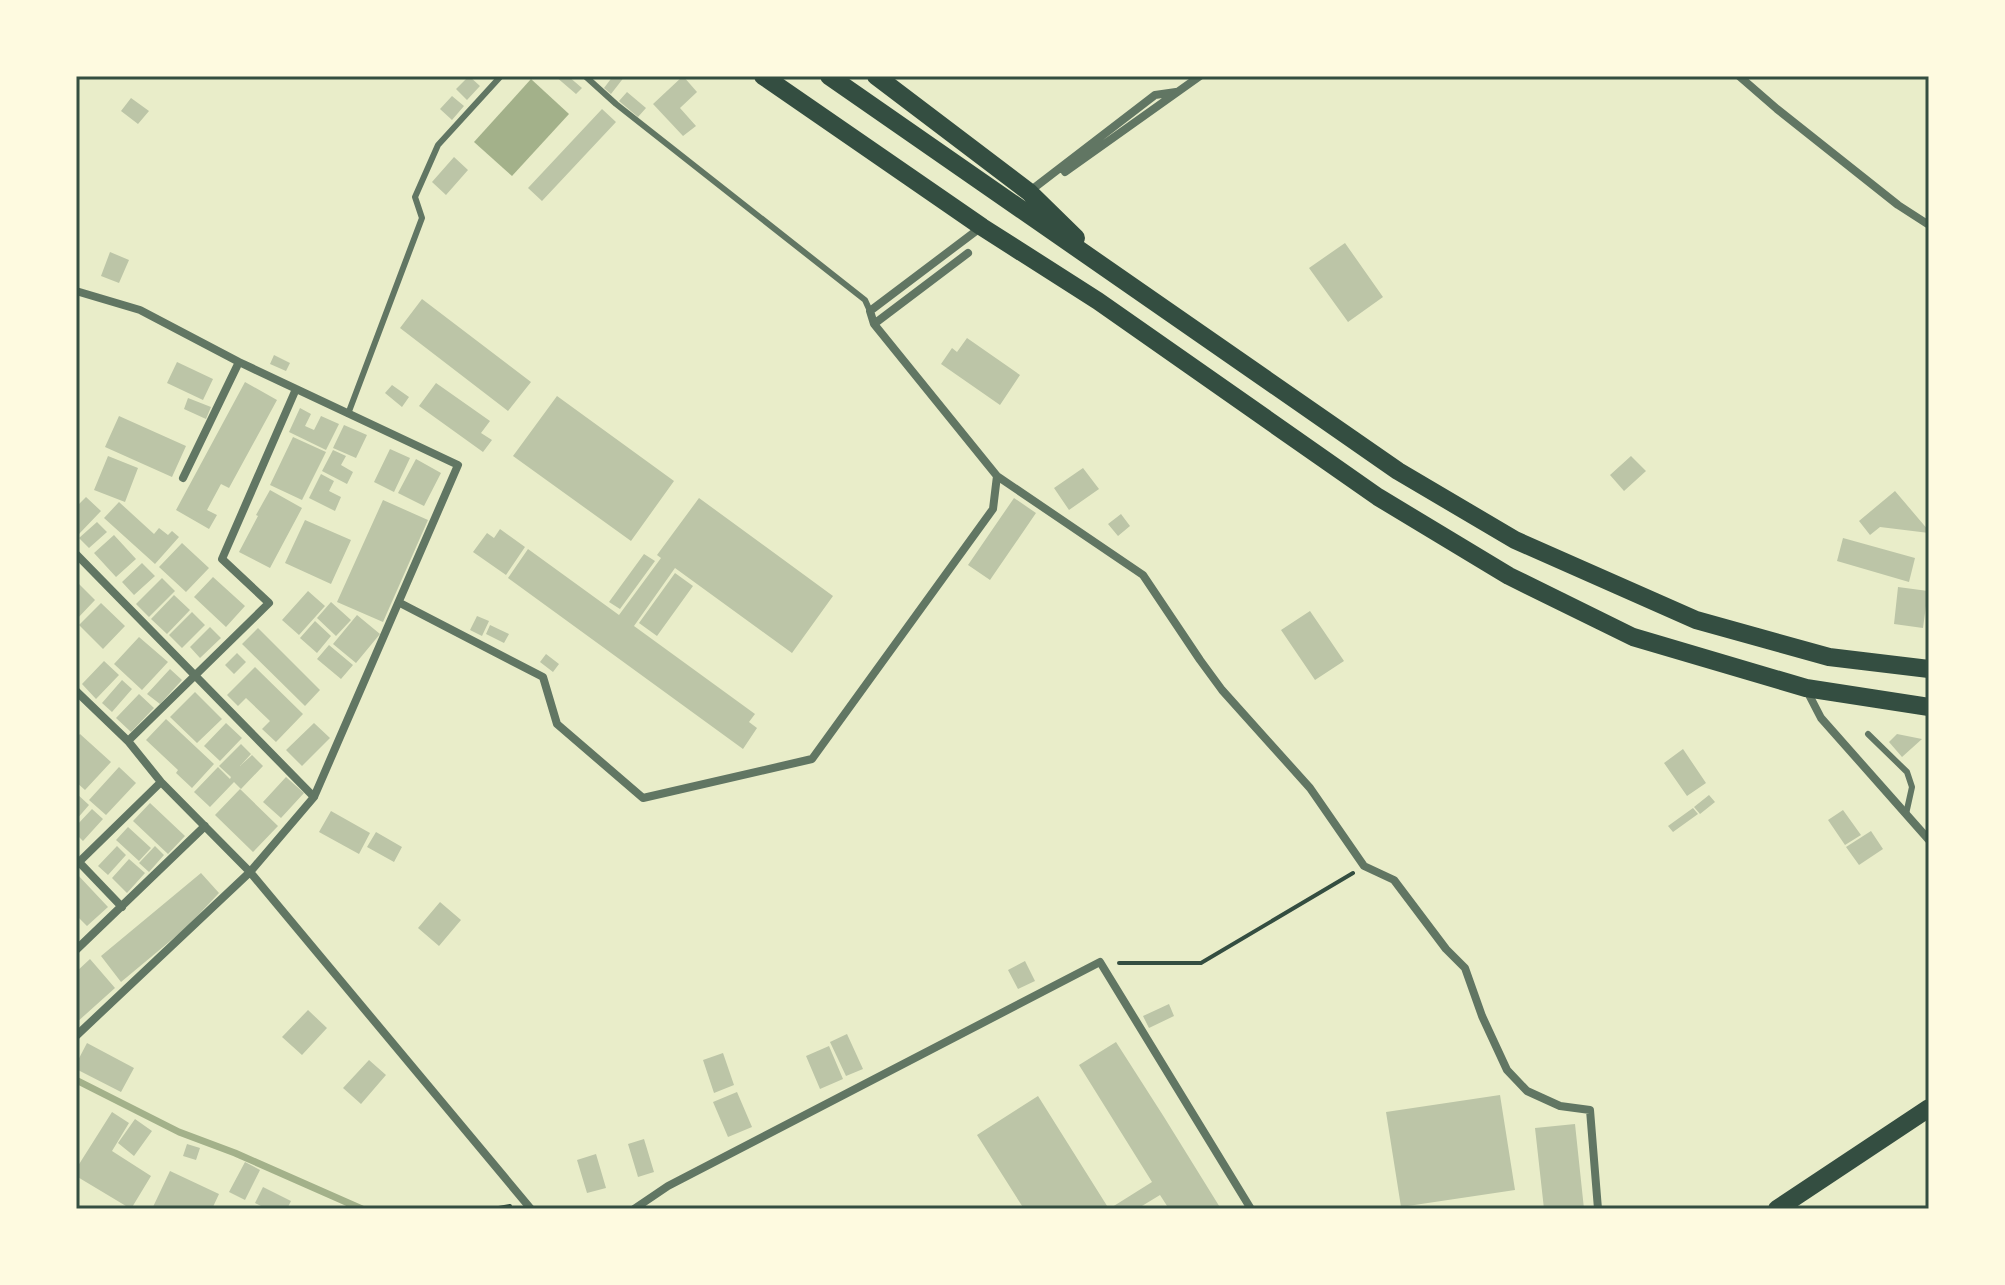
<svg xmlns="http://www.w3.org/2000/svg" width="2005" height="1285" viewBox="0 0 2005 1285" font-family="Montserrat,sans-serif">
<rect width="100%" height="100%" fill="#e9edc9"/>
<path fill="#a3b18a" d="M531,79L569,114L512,176L474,142Z"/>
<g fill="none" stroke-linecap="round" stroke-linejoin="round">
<path stroke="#a3b18a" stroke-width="7" d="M76,1080L179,1132L235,1153L362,1209"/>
</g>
<path fill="#bcc5a7" d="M469,76L480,86L467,100L456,89Z
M555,76H568L582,88L576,94Z
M613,76H625L611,94L604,88Z
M683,76L697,92L680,108L696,126L683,136L653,104Z
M627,92L646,108L638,117L619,101Z
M452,96L464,106L452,120L440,109Z
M131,98L149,111L138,124L121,111Z
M602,109L616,122L542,201L528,188Z
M454,157L468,170L446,195L432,182Z
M1345,243L1383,297L1348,322L1309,268Z
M110,252L129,260L119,283L101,276Z
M422,299L531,382L508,411L400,328Z
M967,338L1020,375L1000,405L941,364L952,348L957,352Z
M274,355L290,363L286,371L270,364Z
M177,362L213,379L203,400L167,383Z
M245,382L277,400L229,488L221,484L207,510L217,515L209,529L176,510Z
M436,383L490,421L481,433L492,440L483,452L419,406Z
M392,385L409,397L402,407L385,393Z
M557,396L674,481L631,541L513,456Z
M188,398L211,407L206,419L184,409Z
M300,408L311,414L305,426L314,430L321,416L339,424L326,450L289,432Z
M119,416L186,446L172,477L105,447Z
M344,425L367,435L356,458L333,448Z
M293,437L326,452L302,500L270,485Z
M390,449L410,458L394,492L374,482Z
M333,450L346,456L341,465L353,472L347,484L322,471Z
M108,456L138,468L125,502L94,490Z
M1631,456L1646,471L1624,491L1610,475Z
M416,459L441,473L424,506L398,493Z
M1083,468L1099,489L1069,510L1054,488Z
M321,474L334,481L329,491L341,497L335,511L309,498Z
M270,490L302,508L270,568L239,552L258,516L256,515Z
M1895,491L1929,531V533L1880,527L1870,535L1859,521Z
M86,497L101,511L79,534L76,531V507Z
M699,498L833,596L792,653L675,568L634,626L755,714L749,722L757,728L743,749L508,578L528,549L619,615L661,558L657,555Z
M1014,498L1036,513L990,580L968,565Z
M383,500L428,520L383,622L337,602Z
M119,502L154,534L159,528L168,535L172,531L179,537L155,564L104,518Z
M1121,514L1130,526L1118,536L1108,524Z
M305,520L351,540L331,584L285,563Z
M97,522L107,532L89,548L79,538Z
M500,529L525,547L506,575L473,552L487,533L494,538Z
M114,535L136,559L116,577L94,553Z
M1843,538L1915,558L1909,582L1837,561Z
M182,543L209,568L186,592L159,567Z
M644,554L655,561L620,609L609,602Z
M142,563L155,576L134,595L122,582Z
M675,573L693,586L657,636L639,623Z
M213,577L245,606L226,627L194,597Z
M162,578L175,591L149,617L136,604Z
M76,581L95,600L76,620Z
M1898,587L1928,591L1923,628L1894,624Z
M308,591L325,606L299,635L282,620Z
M174,595L190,610L167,634L151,619Z
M331,602L351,620L336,636L317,618Z
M101,603L125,626L103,649L79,625Z
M1310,611L1344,661L1315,680L1281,630Z
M192,612L205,625L182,648L169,635Z
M357,615L380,634L356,663L333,644Z
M477,616L489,621L482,636L470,630Z
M315,621L331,636L317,653L300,638Z
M490,625L509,634L504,643L486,634Z
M210,627L221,638L200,658L190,647Z
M258,628L320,690L305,706L242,644Z
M139,637L168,662L142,690L114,664Z
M329,645L353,665L341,679L317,659Z
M237,653L246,662L234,674L225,665Z
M546,654L559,664L553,672L540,662Z
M104,661L119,675L96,699L82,684Z
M255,667L303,714L276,742L262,729L270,721L246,698L238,706L227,695Z
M170,669L182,680L160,704L147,694Z
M122,680L132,689L112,712L102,703Z
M195,692L222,719L197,743L170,717Z
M139,694L154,708L131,732L116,718Z
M166,719L214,764L192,788L176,773L178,770L146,740Z
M226,723L242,738L220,761L204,746Z
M314,723L330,738L302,766L286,750Z
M80,734L111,762L85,790L76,782V738Z
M1897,734L1922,739L1902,757L1889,742Z
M241,744L251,754L240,766L252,755L263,766L241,789L234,782L210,807L194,792L218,767L230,779L231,777L219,766Z
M1683,749L1706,783L1687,796L1664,763Z
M119,767L136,783L106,815L89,800Z
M286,777L304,793L281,818L263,802Z
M240,789L278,826L253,852L215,815Z
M76,793L89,805L76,820Z
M1709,795L1715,802L1700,814L1694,807Z
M150,803L185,836L168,854L133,821Z
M1693,808L1698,814L1673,832L1668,826Z
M92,809L103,819L83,841L76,834V826Z
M1843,810L1861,835L1845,845L1828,820Z
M331,811L370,833L359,854L319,832Z
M128,827L151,848L139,861L116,840Z
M1871,831L1883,849L1859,865L1846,847Z
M376,832L402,847L394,862L367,847Z
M117,846L126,855L108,875L98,866Z
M155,846L164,855L149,872L139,863Z
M129,859L145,873L127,893L112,878Z
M76,873L108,907L87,926L76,915Z
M201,873L219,893L187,927L121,982L101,956Z
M440,902L461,920L439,946L418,928Z
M90,959L115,988L76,1023V972Z
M1025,961L1035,981L1018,989L1008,970Z
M1169,1004L1174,1016L1149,1028L1143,1016Z
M308,1010L327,1028L302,1055L282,1037Z
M847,1034L863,1069L846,1076L830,1042Z
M1116,1042L1164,1117L1221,1209H1169L1160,1195L1137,1209H1024L977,1135L1038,1096L1109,1209L1152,1182L1079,1065Z
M87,1043L134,1068L121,1092L76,1069V1064Z
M829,1046L843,1079L820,1089L806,1056Z
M723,1053L734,1085L714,1093L703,1060Z
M369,1060L386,1075L361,1104L343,1088Z
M737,1092L752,1127L728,1137L713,1102Z
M1500,1095L1515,1190L1401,1207L1386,1112Z
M112,1112L129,1123L112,1151L151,1176L131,1209L76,1176V1169Z
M135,1119L152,1131L134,1156L118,1143Z
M1575,1124L1584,1209H1544L1535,1128Z
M644,1139L654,1172L638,1177L628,1144Z
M187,1144L200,1148L196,1160L183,1156Z
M596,1154L606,1188L587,1193L577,1160Z
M245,1162L260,1170L245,1200L229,1192Z
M170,1171L219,1194L212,1209H152Z
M263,1187L291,1201L287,1209H267L255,1203Z"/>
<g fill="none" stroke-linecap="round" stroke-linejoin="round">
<path stroke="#344e41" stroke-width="4" d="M1119,963H1201L1353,873
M493,1209L510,1206"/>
<path stroke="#617663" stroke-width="6" d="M585,76L616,104L865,300L870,311
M348,414L422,218L415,197L438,145L501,76
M1868,734L1907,772L1912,787L1906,814"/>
<path stroke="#617663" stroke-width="8" d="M1739,76L1777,109L1898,205L1929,225
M1065,172L1200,76
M1030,191L1155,95L1176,92
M76,291L140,310L239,362L458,465L314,797L250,872L76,1036
M874,324L870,311L980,228
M997,476L1143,575L1200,660L1222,690L1310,788L1364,866L1394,880L1446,949L1465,968L1482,1016L1507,1070L1527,1091L1560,1106L1590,1110L1598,1209
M183,478L239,362
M76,554L314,797
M400,603L543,677L557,724L643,798L812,759L993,509L997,476L874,324L968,253
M1806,689L1821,718L1929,840
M76,691L128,741L161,782L250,872L531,1209
M128,741L269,603L222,559L296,389
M77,860L122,907
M79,862L161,782
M76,950L205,826
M634,1209L668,1186L1100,962L1251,1209"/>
<path stroke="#344e41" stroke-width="18" d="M1777,1209L1929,1108"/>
<path stroke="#344e41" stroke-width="18" d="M763,76L982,227L1098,301L1378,497L1509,576L1633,637L1806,688L1929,707
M829,76L1398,471L1515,540L1696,620L1829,657L1929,669
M876,76L1029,192L1076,238"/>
</g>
<rect width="2005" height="1285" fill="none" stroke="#fefae0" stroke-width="156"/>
<rect x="78" y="78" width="1849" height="1129" fill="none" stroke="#344e41" stroke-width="3"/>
</svg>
